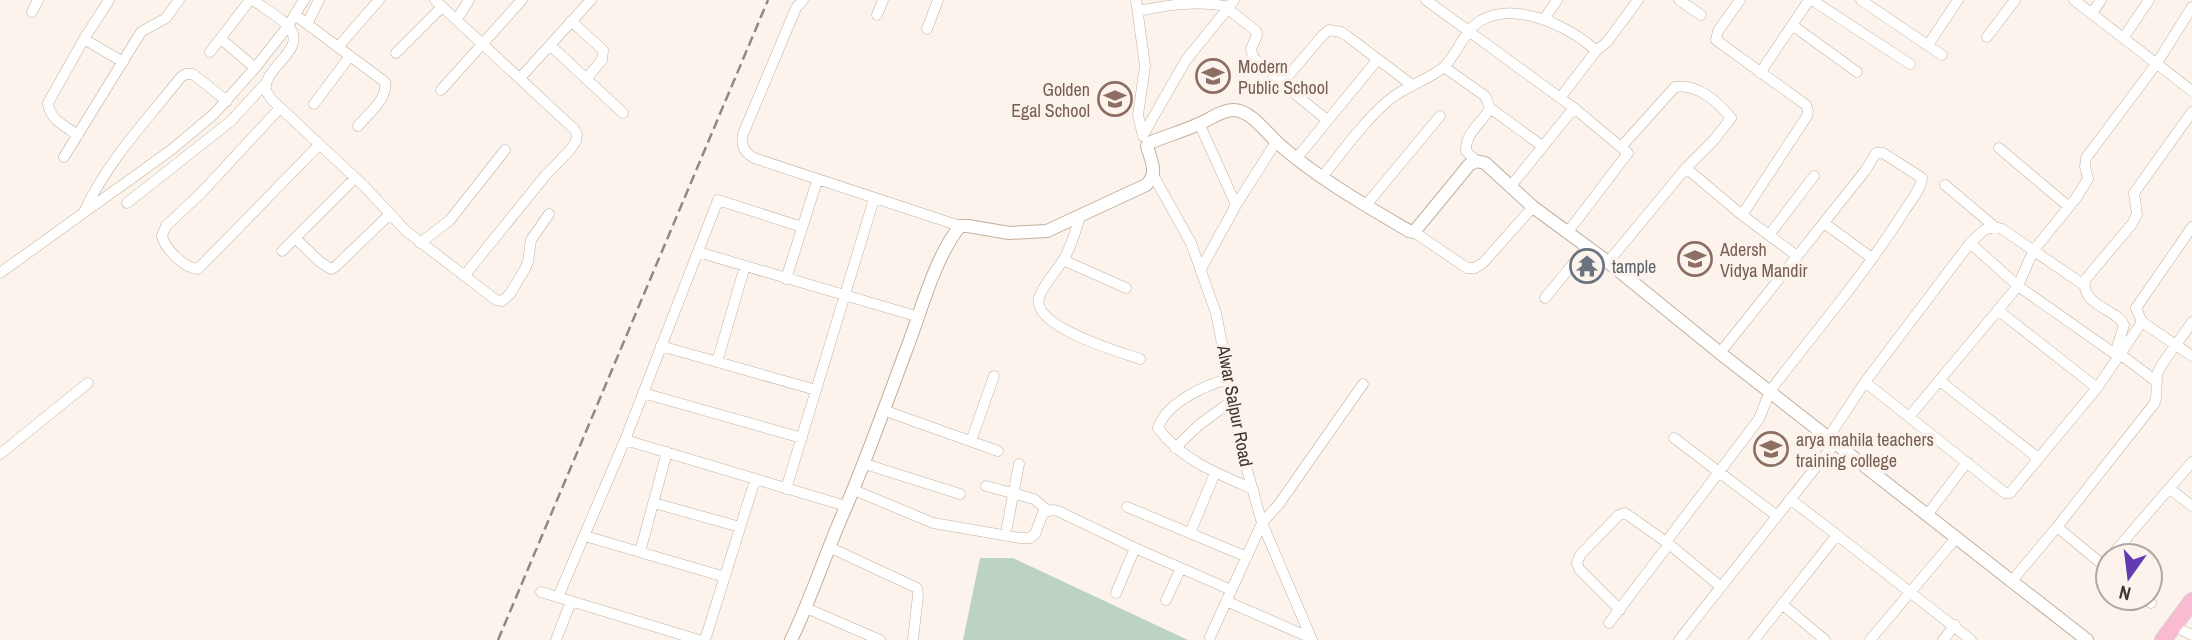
<svg xmlns="http://www.w3.org/2000/svg" width="2192" height="640" viewBox="0 0 2192 640" font-family="'Archivo Narrow',sans-serif">
<rect width="100%" height="100%" fill="#fcf4ec"/>
<path fill="#bbd3c0" d="M980,558H1013L1188,640H963Z"/>
<g fill="none" stroke-linecap="round" stroke-linejoin="round">
<g stroke="#c2af9c" stroke-width="11">
<path id="minor" d="M253,0C264,8 278,16 288,26C310,49 261,68 266,91L272,100L365,187L406,231L496,300L502,301L510,294L525,269L528,262L531,240L549,214
M435,0L574,129L577,134L576,141L570,150L545,176L464,276
M803,0L796,8L743,134C741,146 744,152 754,158L960,226
M1136,0L1145,66L1138,115L1143,136
M1426,0L1574,108L1628,153L1567,233
M1679,0L1701,15
M1740,0L1718,31L1716,40L1806,105L1808,111L1807,116L1742,215
M1812,0L1910,64
M1861,0L1942,55
M2074,0L2192,91
M1228,9L1256,31L1257,35L1251,49L1253,57L1286,85
M1138,11C1169,5 1198,0 1229,7L1234,0
M32,12L38,0
M2092,13L2101,0
M295,15L385,82C388,99 368,114 358,126
M877,15L883,0
M1545,18L1557,0
M457,19L469,0
M571,21L603,50L602,60L586,79
M307,24L319,0
M1792,25L1857,72
M927,29L938,0
M1987,37L2015,0
M2124,37L2149,0
M84,39L123,62
M221,39L255,68
M550,45L623,113
M1928,45L1958,0
M338,47L379,0
M210,52L250,0
M396,53L442,7
M1444,67L1485,96L1490,108C1482,124 1465,132 1466,151L1476,161
M1760,73L1809,0
M520,78L591,0
M441,90L522,0
M1560,98L1596,51L1607,42L1638,0
M314,104L350,56
M280,108L201,193L166,226L162,236C165,249 184,268 198,269L319,145
M1490,108L1542,146
M1327,120L1289,89L1286,85L1288,76L1323,35L1329,30L1341,32L1347,36L1412,85
M1199,123L1236,205
M78,135C66,127 49,119 48,103L84,39L109,0
M1143,135L1186,60L1229,7
M1999,148L2069,207
M64,157L141,32L166,18L179,0
M1296,159L1378,59
M1686,168L1742,215L1797,256
M1153,175L1191,243L1216,313L1246,466L1262,523L1312,640
M1322,177C1343,151 1364,121 1389,100C1404,87 1430,79 1444,67C1458,53 1463,32 1480,21C1514,0 1570,26 1596,51
M1945,185L1995,227
M1510,187L1574,108
M127,203L231,121L264,85
M1366,205L1440,116
M84,212C107,162 146,121 181,77L186,74H193L227,101
M1080,217C1076,230 1072,244 1065,257C1058,270 1043,284 1039,298C1032,327 1120,352 1140,359
M1824,223L1872,258
M1414,232L1467,268H1475L1483,263L1533,207
M1769,235L1814,176
M295,238L320,262L331,269L335,267L390,214
M420,243L450,220L505,150
M1970,243L2018,286L2115,354
M282,251L355,178
M698,252L919,317
M1063,260L1126,288
M1608,262L1686,168L1714,140L1731,118C1718,102 1697,83 1675,87L1621,147
M1201,269L1236,205L1276,142
M0,273L171,150L214,114L255,68L288,26L304,0
M786,279L817,181
M1545,298L1586,248
M1999,311L2097,388
M2142,322L2192,356
M661,346L816,390
M2115,354L2124,325C2117,309 2081,306 2085,280L2132,224L2137,214L2134,193L2192,112
M2120,354L2157,382
M717,362L745,266
M1230,379C1206,384 1166,403 1158,428C1181,460 1218,474 1253,489
M1940,381L2038,458
M1865,382L2005,493H2010L2097,388L2142,322L2136,308L2192,227
M643,393L802,438
M883,410L998,451
M1909,417L2018,286L2033,251L2076,198L2088,179L2085,167L2086,158L2157,63L2192,7
M1674,438L1777,516
M1828,438L1865,382L1970,243L1984,230L1995,227L2002,229L2084,285
M625,440L846,506
M971,441L994,376
M1175,448L1199,425L1233,400
M0,454L88,383
M865,464L960,494
M986,486L1034,499L1047,510
M786,489L874,199
M2170,489L2192,506
M854,490L933,523L1020,538H1030L1035,534L1043,513L1052,510L1058,511L1135,548L1231,590
M654,503L740,527
M1127,507L1247,557
M1927,515L1967,462
M1007,527L1019,464
M2057,527L2108,569
M1190,533L1215,473
M1837,535L1971,640
M585,536L725,577
M1666,542L1759,419L1770,391C1815,332 1865,274 1905,210C1911,201 1921,189 1922,178L1883,153H1876L1865,171L1720,353
M831,548L917,588L918,595L913,640
M640,552L667,452
M2111,556L2192,462
M2011,582L2057,527L2154,404C2160,392 2153,381 2159,370C2168,353 2182,338 2192,322
M541,592L699,640
M1116,593L1135,548
M558,597L625,440L718,200L802,227
M2144,598L2151,603
M1166,600L1181,568
M1226,601L1311,638
M1782,604L1825,640
M806,608L880,640
M1620,610L1579,569L1577,563L1580,555L1619,515L1625,513L1669,544L1721,587
M1609,623L1669,544
M2183,631L2192,635
M1210,637L1262,523L1279,504L1363,384
M556,640L571,601
M705,640L755,480
M1679,640L1835,443
M1754,640L1837,535L1790,499
M1870,640L1956,538
M1943,640L1955,625"/>
</g>
<g stroke="#c2af9c" stroke-width="14">
<path id="tertiary" d="M791,640C812,597 826,551 846,507C868,455 887,401 907,348C922,309 934,259 960,226H968L1009,233L1047,231L1146,185C1159,173 1151,161 1147,146L1149,143C1166,136 1183,131 1199,124C1210,119 1222,110 1234,110C1252,111 1267,134 1280,145C1319,179 1365,205 1409,231L1414,232L1469,165L1476,161L1485,163L1533,207L1608,262L1720,353L2087,640"/>
</g>
<g stroke="#d5d3d1" stroke-width="18">
<path id="primary" d="M2163,640L2192,601"/>
</g>
<use href="#minor" stroke="#fff" stroke-width="10"/>
<use href="#tertiary" stroke="#fff" stroke-width="12"/>
<use href="#primary" stroke="#fabbd0" stroke-width="16"/>
<path stroke="#908881" stroke-width="2.5" stroke-dasharray="10 5" stroke-linecap="butt" d="M498,640L768,0"/>
</g>
<defs>
<g id="school-ring" transform="scale(1.75)"><circle r="9.5" fill="#fcf4ec" stroke="#8d6e63" stroke-width="1.5"/><path d="M0-5L7-2L0 1L-7-2ZM-4 1L0 2.5L4 1V4Q0 6-4 4Z" fill="#8d6e63"/></g>
<g id="temple-ring" transform="scale(1.75)"><circle r="9.5" fill="#fcf4ec" stroke="#6b7280" stroke-width="1.5"/><path d="M0-6L5-2H3V0L6.5 2.5H4V6H1.5V3h-3V6H-4V2.5H-6.5L-3 0V-2H-5Z" fill="#6b7280"/></g>
</defs>
<g fill-rule="evenodd">
<use href="#school-ring" x="1213" y="76"/>
<use href="#school-ring" x="1115" y="99"/>
<use href="#school-ring" x="1695" y="259"/>
<use href="#temple-ring" x="1587" y="266"/>
<use href="#school-ring" x="1771" y="449"/>
</g>
<g text-anchor="middle" dominant-baseline="central" stroke-width="7" stroke-linejoin="round" paint-order="stroke">
<g font-size="18" fill="#785e54" stroke="#fcf4ec" text-anchor="start">
<text x="1238" y="66">Modern<tspan x="1238" dy="21">Public School</tspan></text>
<text x="1090" y="89" text-anchor="end">Golden<tspan x="1090" dy="21">Egal School</tspan></text>
<text x="1720" y="249">Adersh<tspan x="1720" dy="21">Vidya Mandir</tspan></text>
<text x="1796" y="439">arya mahila teachers<tspan x="1796" dy="21">training college</tspan></text>
</g>
<g font-size="18" fill="#5b616d" stroke="#fcf4ec" text-anchor="start">
<text x="1612" y="266">tample</text>
</g>
<g font-size="18" fill="#3e362f" stroke="#fcf4ec">
<text transform="translate(1235 406) rotate(79)">Alwar Salpur Road</text>
</g>
</g>
<g transform="translate(2129 577) rotate(194)"><circle r="33" fill="#fcf4ec" stroke="#b0a8a0" stroke-width="2"/>
<path d="M0-5L12 26L0 18L-12 26Z" fill="#623bb3"/>
<text y="-10" font-size="19" font-weight="bold" text-anchor="middle" fill="#3e362f">N</text>
</g>
</svg>
